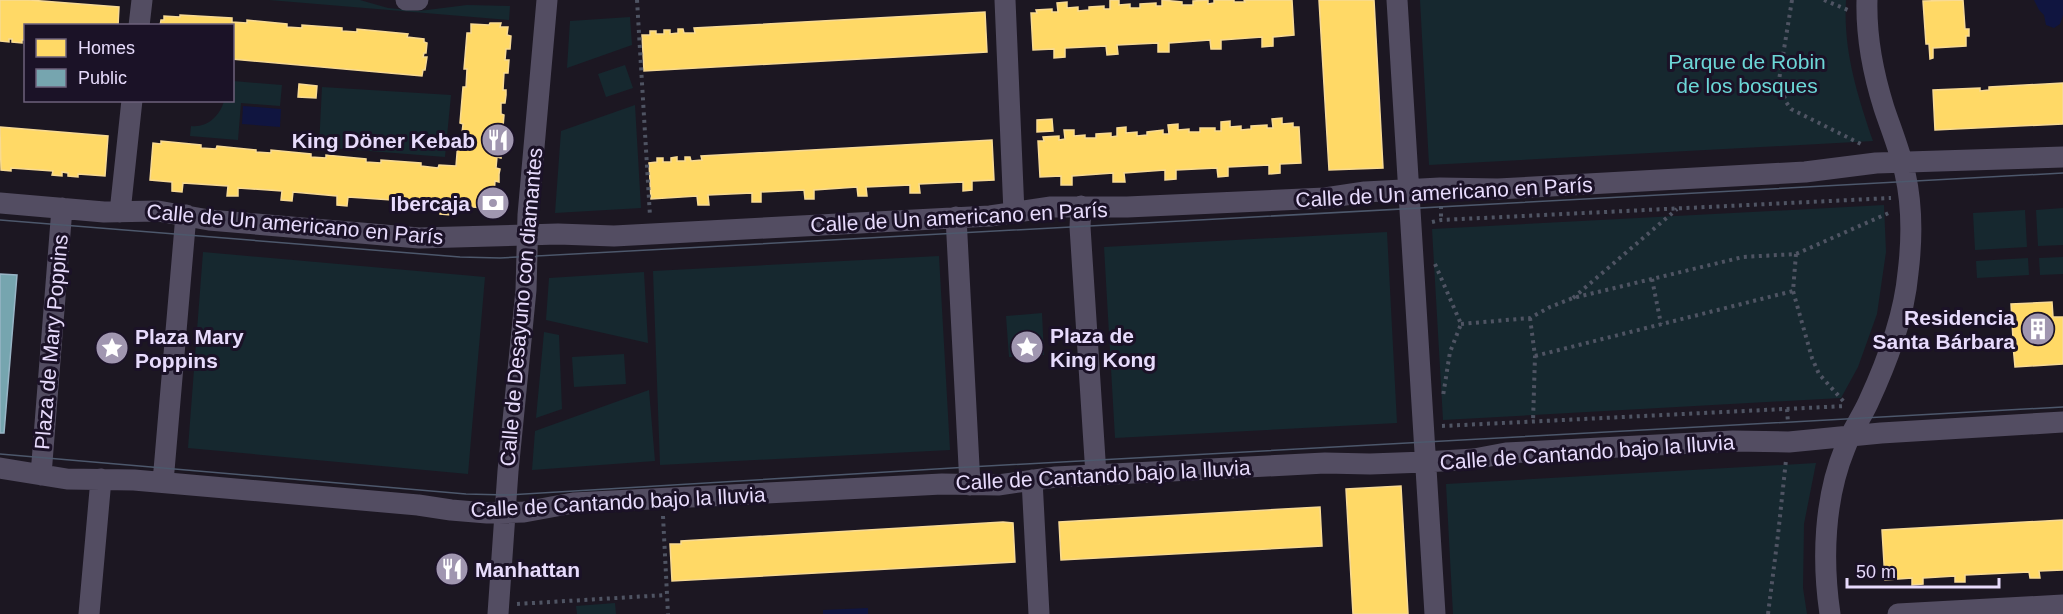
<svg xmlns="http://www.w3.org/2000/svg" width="2063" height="614" viewBox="0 0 2063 614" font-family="Arial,sans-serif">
<rect width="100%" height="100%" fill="#1c1722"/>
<path fill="#16282f" d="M269,0H360L388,8L419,11L467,5L510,6L509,20Z
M1420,0H1846C1843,50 1857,94 1873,141L1429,165Z
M630,17L632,45L567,68L570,21Z
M625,65L633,88L606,97L598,74Z
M233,81L282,85L280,106L241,103L238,140L190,136L191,126C207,128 220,116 224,101L232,100Z
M322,87L451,95L445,157L319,147Z
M635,105L641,208L555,213L561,131Z
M1884,205L1886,252L1877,314L1858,367L1841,398L1443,420L1432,229Z
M2063,208V245L2038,246L2036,210Z
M2025,210L2027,247L1975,250L1973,213Z
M1387,232L1397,423L1115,438L1104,247Z
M203,252L485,277L468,474L188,448Z
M939,256L950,450L660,465L653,271Z
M2063,257V274L2040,275L2039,258Z
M2028,258L2029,275L1977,278L1976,261Z
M644,272L648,343L546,320L549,278Z
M1042,313L1044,355L1009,357L1006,316Z
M544,332L559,335L562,409L536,418Z
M624,354L626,384L574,387L572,357Z
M649,390L655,461L532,470L535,431Z
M1816,463L1804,524L1803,588L1807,614H1453L1446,484Z
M615,603L616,614H577L576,606Z"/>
<path fill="#101540" d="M2034,0H2063V15L2060,24L2054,28L2046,25L2044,15L2039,10Z
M243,106L281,109L280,127L242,124Z
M868,608V614H823V610Z"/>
<path fill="#ffd966" stroke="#f8da93" stroke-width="1.5" d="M0,0H29L119,7L118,26H26V40H22V43L12,42V39H9V42L0,41Z
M1110,0H1119V5L1130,4V8H1140V4L1156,3V6H1162V0L1182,2V5H1193V1L1208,0V4L1214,3V0H1234V2H1245L1244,0H1292L1294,35L1273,37V46L1262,47V37L1221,40V49H1211L1210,40L1169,43V52H1158V43L1117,45L1118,54L1107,55L1106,46L1065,48V57L1054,58V49L1033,50L1031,13H1037L1036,10L1052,9V12H1058L1057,3L1067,2V8L1078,7V11L1089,10V7L1104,6V9H1110Z
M1319,0H1374L1383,168L1329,170Z
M1963,0L1965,29H1969V36H1966V46L1933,48V58L1930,59L1929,44H1926L1923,1Z
M985,12L987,52L644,71L642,35H650V31H656V34H664V30H670V34L678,33V29H683L684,33H695L694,28Z
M180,15L232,18V22L247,23V20L287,24V27L302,28V25L342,28V31L357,32V29L408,34L407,37L424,39V42L427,43L426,53H424L423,57H427L425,70H423L422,76L232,59V26H160L161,20H164V16L180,17Z
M490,23H501L500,27H508L507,35L511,36L510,49H506L505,60H509L508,73H504L503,90H506V95L505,103H501V114L504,115L503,127H500L498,144L502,145L501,158L497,157L496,168L500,169L499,174V182L495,181L493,209L452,205L451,215L440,214L441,205L403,201V210L391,209L392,200L348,197L347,206L337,205V196L293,192L292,201L281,200L282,191L238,188V196H227L228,186L183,183L182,192L172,191V182L150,180L153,143L161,144V141L201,145V148L216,149L217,146L256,150V152L271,153V150L311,154V157L326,158V155L366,159V162L381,163V160L421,163V166L438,168L439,165L456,166L458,141L461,142L463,124L460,123L463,87H466L467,69H464L467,33H471V24L489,25Z
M2063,83V124L1935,130L1933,90L1980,88V91L1989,90V87Z
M299,84L317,86L316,98L298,97Z
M1282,118V124L1293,123V127H1299L1301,163L1280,164V173L1269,174V165L1228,167V176L1218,177L1217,168L1176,170V179L1165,180V170L1124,173L1125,182H1113V173L1072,176V185H1061V176L1040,177L1038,141H1044L1043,137L1059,136V140L1065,139L1064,130H1074V136L1085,135V138H1096V134L1111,133V137L1117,136V128L1126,127V133L1137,132V136L1147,135V132L1163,130V134H1169L1168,125L1178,124V130L1189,129V132H1200V128H1215V131H1221V122L1230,121V127L1241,126V130L1251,129V126L1267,125V128H1273L1272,119Z
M1052,119L1053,131L1037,132V120Z
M0,127L108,136L105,176L78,174V177L68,176V173L62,172V176L52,175L53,171L11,168V171L1,170Z
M992,140L994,180L972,181V190L963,191V182L919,184L920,193H910V185L866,187L867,196H858L857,187L814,190V199H805L804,190L761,192V202H752V193L708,195L709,205H698L697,196L651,199L649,163L657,162V158H663V162H671V158L677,157V161H685V157H690L691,161L702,160L701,156Z
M2052,302L2053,317H2063V364L2015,367L2013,345H2016V339H2013L2011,304Z
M1401,486L1408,614H1353L1346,489Z
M1320,507L1322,546L1061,560L1059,522Z
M2063,520V570L2039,571L2040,578H2030L2029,572L1965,575V582H1955V576L1923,578V584L1912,585V578L1885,580L1882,530Z
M1003,522L1013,523L1015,562L672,581L670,544H681V541Z"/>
<path fill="#76a5af" stroke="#98b5c6" stroke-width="1.5" d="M0,274L17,275L4,433H0Z"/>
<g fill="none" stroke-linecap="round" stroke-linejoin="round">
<path stroke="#4f5463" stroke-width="4" stroke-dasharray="3 4.5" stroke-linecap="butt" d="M637,0L650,216
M1792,0L1779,80L1786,102L1791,109L1861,144
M1824,0L1848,10
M1441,206V220
M1432,222L1441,220L1891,198
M1796,254L1793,291L1812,358L1819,374L1845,403
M1435,264L1461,324L1450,352L1443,396
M1652,279L1661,324
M1573,298L1677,209
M1530,318L1535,356L1533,422
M1461,324L1530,318L1550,307L1573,298L1743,257L1796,254L1891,212
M1535,356L1793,291
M1787,409L1788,423
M1442,426L1845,406
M663,516L668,614
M517,604L666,595
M1768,614L1778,535L1786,460"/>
<path stroke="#534d62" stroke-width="21" d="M406,0H418
M1005,0L1014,213
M1397,0L1435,614
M139,26L142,0
M0,203L104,212L158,211L209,220L419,238L558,234L614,236L990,216L1051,207H1127L1325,198L1365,192L1440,188L1498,189L1805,172L1876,163L2063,157
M1081,206L1080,227L1096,475
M120,212L132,100
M956,217L970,485
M0,468L67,479L134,480L418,505L451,510L487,513L524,512L573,503L942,484L998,485L1056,477L1325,463L1370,464L1425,462L1474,459L1506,453L1733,441L1789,442L1881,433L2063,422
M41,475L62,208
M1032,480L1039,614
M163,482L186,215
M89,614L101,479
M498,614L508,471L526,290L528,215L547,0
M1830,614C1822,560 1824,499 1845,448C1851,432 1861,418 1868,403C1887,362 1904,318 1908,273C1912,241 1912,204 1905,173C1900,151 1891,129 1884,108C1873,73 1866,37 1867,0
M1898,614L2063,605"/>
<path stroke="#4d586c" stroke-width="1.5" d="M0,220L460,257L500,258L2063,173
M0,454L466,494L507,495L969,467L2063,407"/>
</g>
<defs>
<g id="restaurant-disc" transform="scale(1.725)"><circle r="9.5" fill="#a096b0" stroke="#1b1227"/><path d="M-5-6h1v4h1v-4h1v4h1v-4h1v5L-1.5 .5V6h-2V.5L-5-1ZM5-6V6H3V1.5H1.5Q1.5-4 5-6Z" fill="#fff"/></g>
<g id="bank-disc" transform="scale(1.725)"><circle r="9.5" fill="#a096b0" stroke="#1b1227"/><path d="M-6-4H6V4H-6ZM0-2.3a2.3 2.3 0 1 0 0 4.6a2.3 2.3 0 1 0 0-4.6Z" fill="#fff"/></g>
<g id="building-disc" transform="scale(1.725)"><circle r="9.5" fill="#a096b0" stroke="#1b1227"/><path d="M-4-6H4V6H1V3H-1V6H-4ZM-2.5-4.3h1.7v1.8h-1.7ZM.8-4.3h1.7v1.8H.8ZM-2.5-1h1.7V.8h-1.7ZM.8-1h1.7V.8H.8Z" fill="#fff"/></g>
<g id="sight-disc" transform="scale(1.725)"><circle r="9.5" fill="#a096b0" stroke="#1b1227"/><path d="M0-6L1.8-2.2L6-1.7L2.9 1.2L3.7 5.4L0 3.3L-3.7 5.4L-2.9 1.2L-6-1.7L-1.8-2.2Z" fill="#fff"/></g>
</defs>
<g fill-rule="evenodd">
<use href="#restaurant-disc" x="498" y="140"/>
<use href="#bank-disc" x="493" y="203"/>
<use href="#building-disc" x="2038" y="329"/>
<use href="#sight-disc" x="1027" y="347"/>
<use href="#sight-disc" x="112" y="348"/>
<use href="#restaurant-disc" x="452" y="569"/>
</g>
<g text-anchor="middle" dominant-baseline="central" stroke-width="6" stroke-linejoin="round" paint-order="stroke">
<g font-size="21" fill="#6cd7d7" stroke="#1b1227">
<text x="1747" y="61">Parque de Robin<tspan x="1747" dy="24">de los bosques</tspan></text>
</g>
<g font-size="21" font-weight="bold" fill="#e7dbfc" stroke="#1b1227" text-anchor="end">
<text x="475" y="140">King Döner Kebab</text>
<text x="470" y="203">Ibercaja</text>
<text x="2015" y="317">Residencia<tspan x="2015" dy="24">Santa Bárbara</tspan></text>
<text x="1050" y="335" text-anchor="start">Plaza de<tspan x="1050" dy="24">King Kong</tspan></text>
<text x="135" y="336" text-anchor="start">Plaza Mary<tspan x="135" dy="24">Poppins</tspan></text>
<text x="475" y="569" text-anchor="start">Manhattan</text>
</g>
<g font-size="21" fill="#e7dbfc" stroke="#1b1227">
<text transform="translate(1444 192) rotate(-3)">Calle de Un americano en París</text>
<text transform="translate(959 217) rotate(-3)">Calle de Un americano en París</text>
<text transform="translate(295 224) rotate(5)">Calle de Un americano en París</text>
<text transform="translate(521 307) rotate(-85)">Calle de Desayuno con diamantes</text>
<text transform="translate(51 342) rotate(-85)">Plaza de Mary Poppins</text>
<text transform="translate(1587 452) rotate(-4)">Calle de Cantando bajo la lluvia</text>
<text transform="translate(1103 475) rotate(-3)">Calle de Cantando bajo la lluvia</text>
<text transform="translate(618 502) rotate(-3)">Calle de Cantando bajo la lluvia</text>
</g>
</g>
<rect x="24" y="24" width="210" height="78" fill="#1b1227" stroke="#6d627c" stroke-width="1.5"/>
<rect x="36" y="39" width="30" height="18" fill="#ffd966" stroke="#6d627c" stroke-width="1.5"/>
<text x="78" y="54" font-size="18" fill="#e7dbfc">Homes</text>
<rect x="36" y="69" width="30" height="18" fill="#76a5af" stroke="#6d627c" stroke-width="1.5"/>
<text x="78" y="84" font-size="18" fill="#e7dbfc">Public</text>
<path d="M1847 578v9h152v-9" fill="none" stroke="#e7dbfc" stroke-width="3"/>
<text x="1856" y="578" font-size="18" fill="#e7dbfc" stroke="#1b1227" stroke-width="4.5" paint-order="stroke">50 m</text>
</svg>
